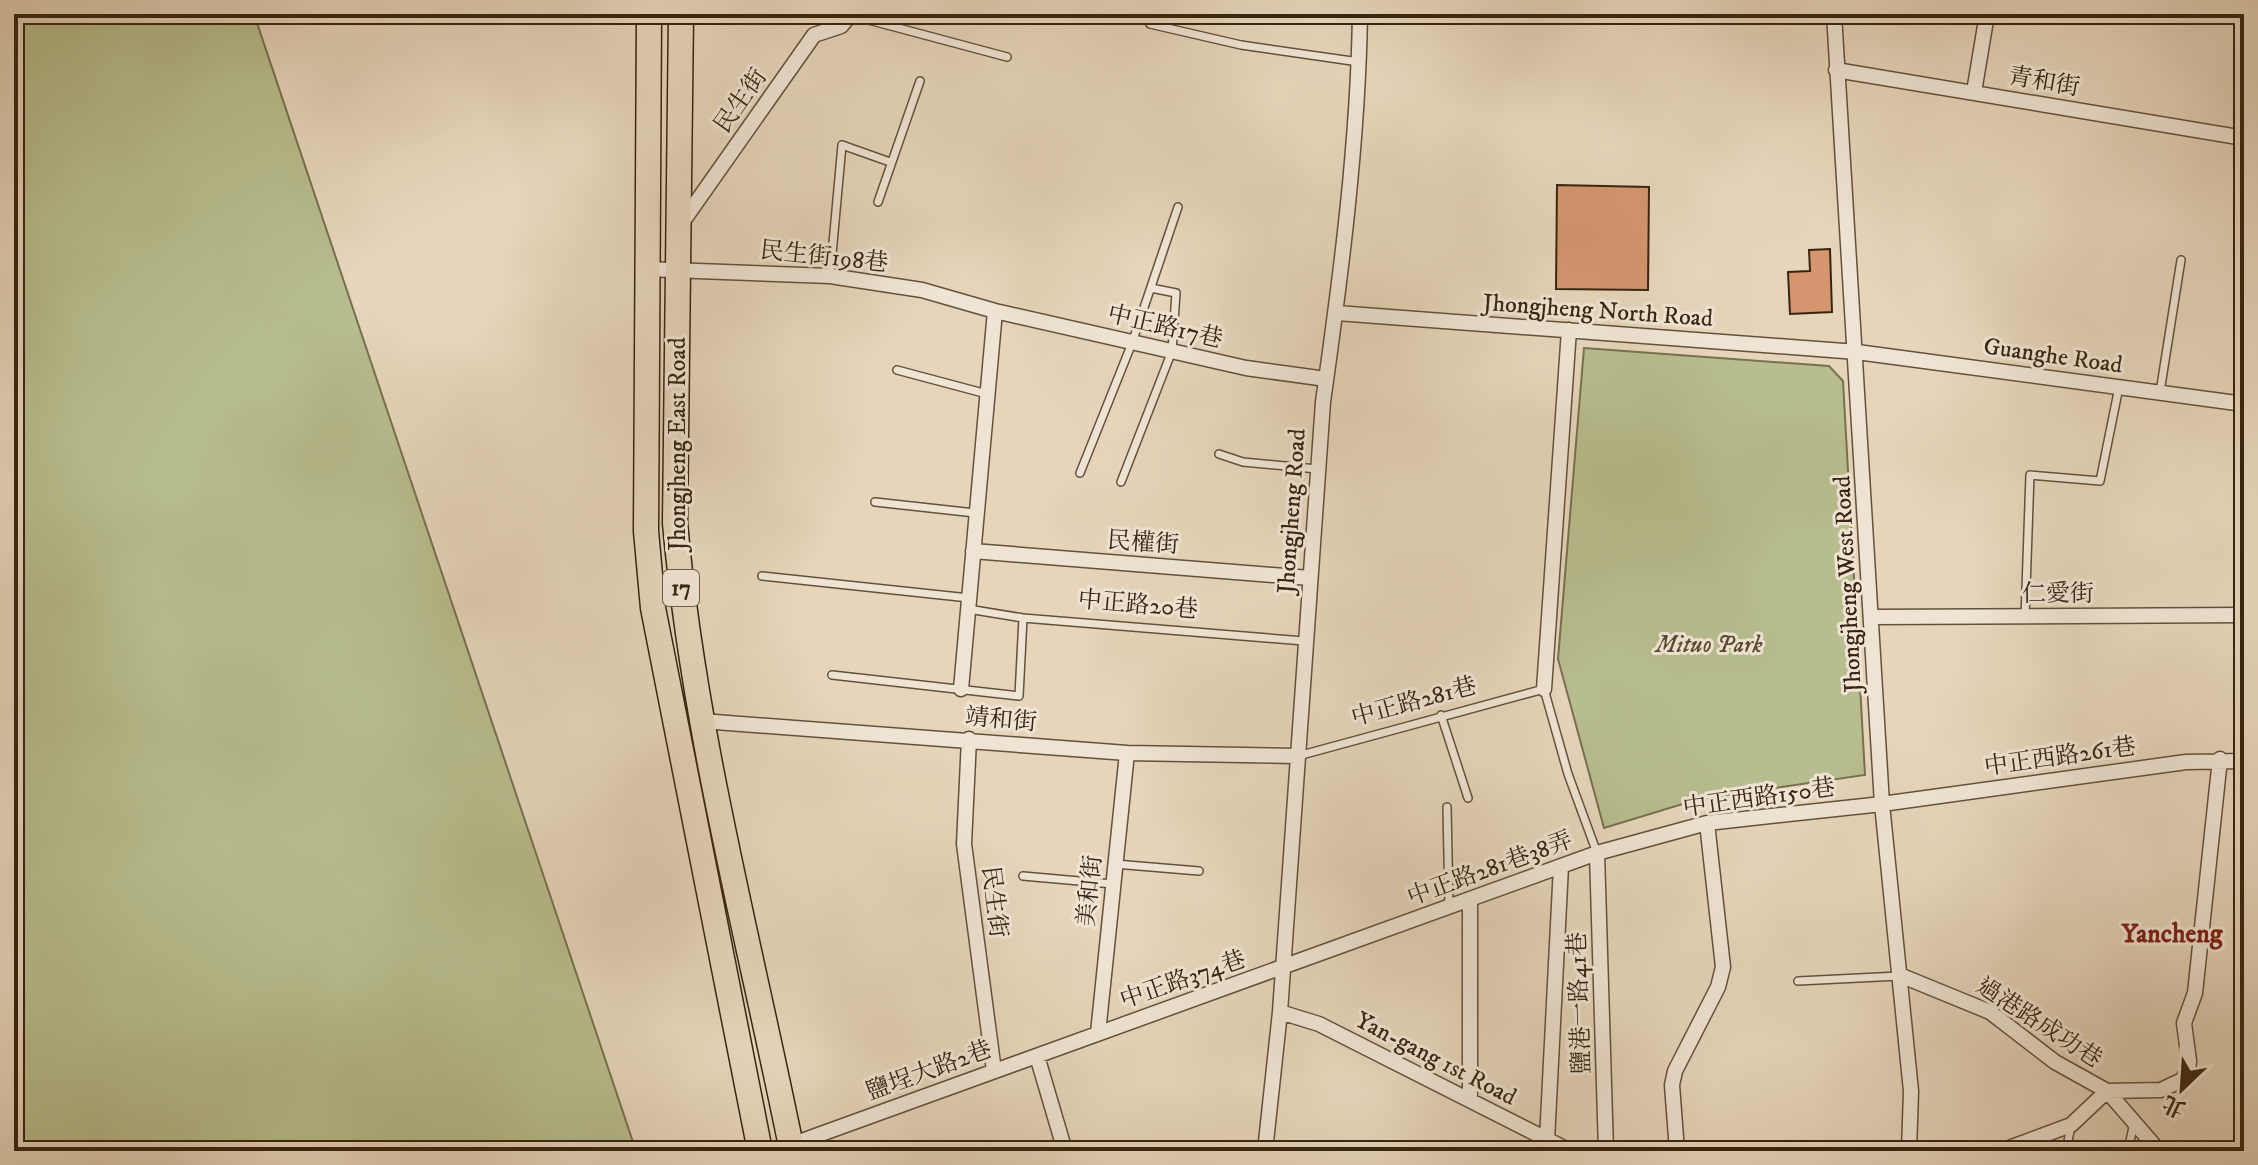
<svg xmlns="http://www.w3.org/2000/svg" width="2258" height="1165" viewBox="0 0 2258 1165" font-family="'IM FELL DW Pica','Noto Serif TC',serif">
<rect width="100%" height="100%" fill="#e6d5bb"/>
<filter id="stains"><feTurbulence type="fractalNoise" baseFrequency=".0025" numOctaves="4"/><feColorMatrix values="0 0 0 0 .2 0 0 0 0 .09 0 0 0 0 .02 0 0 0 .5 -.17"/></filter>
<radialGradient id="worn" r=".72"><stop offset=".6" stop-color="#630" stop-opacity="0"/><stop offset="1" stop-color="#630" stop-opacity=".3"/></radialGradient>
<path fill="#b7bd8e" stroke="#77714f" stroke-width="2" d="M14,14H254L636,1151H14Z
M1584,348L1829,366L1843,381L1865,775L1699,799L1604,828L1558,659Z"/>
<path fill="#d4956f" stroke="#372510" stroke-width="2" d="M1557,185L1649,187L1648,290L1556,289Z
M1830,249L1832,312L1790,314L1788,272L1810,271L1809,250Z"/>
<g fill="none" stroke-linecap="round" stroke-linejoin="round">
<g stroke="#63513b" stroke-width="10">
<path id="lane" d="M1151,14L1150,24L1241,45L1359,62
M850,15L1007,57
M878,202L920,81
M830,276L842,145L890,162
M897,370L987,394
M2160,392L2181,260
M1219,454L1243,462L1317,469
M1080,473L1132,343L1178,207
M1121,482L1172,351L1176,293L1151,288
M875,502L975,513
M762,576L969,598
M968,609L1023,618L1304,641
M2025,617L2030,475L2100,481L2119,387
M832,675L1019,696L1023,618
M1441,715L1468,798
M1298,756L1544,689L1568,774L1597,853
M1447,807L1449,906
M1115,864L1199,871
M1023,876L1113,884
M1798,981L1899,976
M2066,1151L2071,1126
M2128,1151L2134,1122"/>
</g>
<g stroke="#63513b" stroke-width="17">
<path id="street" d="M1834,14L1882,804L1911,1091L1909,1151
M1836,70L2244,138
M1974,92L1987,14
M681,224L814,35L841,26L851,14
M645,269L830,276L922,290L995,311L1246,368L1326,379
M1337,313L1857,352L2244,404
M973,551L1310,578
M1873,617L2244,615
M961,689L995,311
M1544,689L1569,330
M702,721L1127,753L1296,756
M969,739L964,844L994,1071
M1597,853L1606,1151
M1902,976L1990,1012L2055,1062L2107,1091L2159,1151
M1280,1012L1319,1024L1570,1151
M1098,1033L1127,753
M1037,1056L1065,1151
M1470,1100V900
M1547,1140L1561,866
M774,1151L1597,853L1707,823L1882,804L2186,762L2244,761
M1265,1151L1280,1012L1323,402C1341,274 1358,144 1360,14
M1677,1151L1672,1085L1675,1071L1718,987L1723,967L1707,823
M2001,1151L2071,1125L2107,1091L2161,1090L2182,1080L2188,1071L2189,1061L2184,1023L2195,993L2220,759"/>
</g>
<g stroke="#372510" stroke-width="27">
<path id="primary" d="M649,14L646,531L653,608L760,1151
M681,14L675,523C694,735 750,943 792,1151"/>
</g>
<use href="#lane" stroke="#efe4d3" stroke-width="7"/>
<use href="#street" stroke="#efe4d3" stroke-width="14"/>
<use href="#primary" stroke="#e6d5bb" stroke-width="24"/>
</g>
<g text-anchor="middle" dominant-baseline="central" stroke-width="6" stroke-linejoin="round" paint-order="stroke">
<rect fill="#efe4d3" stroke="#6e5e4a" stroke-width="2" x="663" y="570" width="36" height="36" rx="6"/>
<g font-size="22" font-weight="bold" fill="#372510">
<text x="681" y="588">17</text>
</g>
<g font-size="24" fill="#372510" stroke="#efe4d3">
<text transform="translate(2044 82) rotate(10)">青和街</text>
<text transform="translate(741 101) rotate(-55)">民生街</text>
<text transform="translate(824 257) rotate(6)">民生街198巷</text>
<text transform="translate(1598 311) rotate(4)">Jhongjheng North Road</text>
<text transform="translate(1165 327) rotate(13)">中正路17巷</text>
<text transform="translate(2053 356) rotate(8)">Guanghe Road</text>
<text transform="translate(678 444) rotate(-90)">Jhongjheng East Road</text>
<text transform="translate(1292 511) rotate(-86)">Jhongjheng Road</text>
<text transform="translate(1143 543) rotate(4)">民權街</text>
<text transform="translate(1848 584) rotate(-93)">Jhongjheng West Road</text>
<text x="2058" y="594">仁愛街</text>
<text transform="translate(1138 605) rotate(5)">中正路20巷</text>
<text transform="translate(1414 702) rotate(-15)">中正路281巷</text>
<text transform="translate(1001 720) rotate(5)">靖和街</text>
<text transform="translate(2060 757) rotate(-8)">中正西路261巷</text>
<text transform="translate(1759 798) rotate(-8)">中正西路150巷</text>
<text transform="translate(1490 869) rotate(-20)">中正路281巷38弄</text>
<text transform="translate(1090 891) rotate(-84)">美和街</text>
<text transform="translate(994 902) rotate(83)">民生街</text>
<text transform="translate(1183 980) rotate(-19)">中正路374巷</text>
<text transform="translate(1580 1003) rotate(-92)">鹽港一路41巷</text>
<text transform="translate(2039 1023) rotate(33)">過港路成功巷</text>
<text transform="translate(1436 1059) rotate(27)">Yan-gang 1st Road</text>
<text transform="translate(929 1071) rotate(-20)">鹽埕大路2巷</text>
</g>
<g font-size="24" font-style="italic" fill="#574b30" stroke="#efe4d3">
<text x="1709" y="645">Mituo Park</text>
</g>
<g font-size="26" font-weight="bold" fill="#7a1f14" stroke="#efe4d3">
<text x="2172" y="934">Yancheng</text>
</g>
</g>
<rect width="2258" height="1165" fill="none" stroke="#e6d5bb" stroke-width="48"/>
<rect x="16" y="16" width="2226" height="1133" fill="none" stroke="#372510" stroke-width="4"/>
<rect x="24" y="24" width="2210" height="1117" fill="none" stroke="#372510" stroke-width="2"/>
<g transform="translate(2182 1089) rotate(205)" stroke="#efe4d3" stroke-width="6" paint-order="stroke">
<path d="M0-6L14 30L0 20L-14 30Z" fill="#372510"/>
<text y="-12" font-size="22" font-weight="bold" text-anchor="middle" fill="#372510">北</text>
</g>
<rect width="100%" height="100%" filter="url(#stains)"/>
<rect width="100%" height="100%" fill="url(#worn)"/>
</svg>
